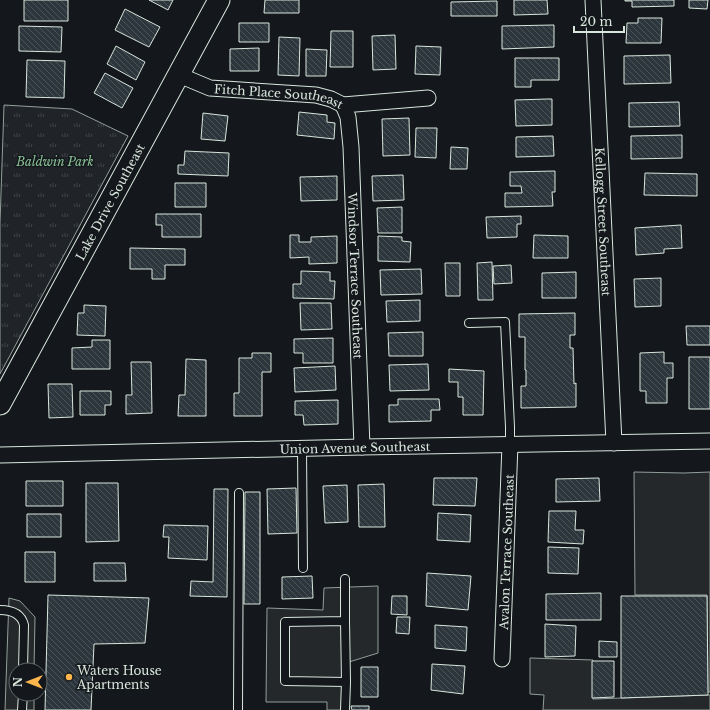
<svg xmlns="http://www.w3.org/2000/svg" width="710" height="710" viewBox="0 0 710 710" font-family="'Libre Baskerville',serif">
<defs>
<pattern id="grass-tufts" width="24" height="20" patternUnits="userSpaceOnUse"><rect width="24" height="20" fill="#202428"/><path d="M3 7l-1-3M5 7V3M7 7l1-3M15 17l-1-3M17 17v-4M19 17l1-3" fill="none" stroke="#404447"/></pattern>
<pattern id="building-back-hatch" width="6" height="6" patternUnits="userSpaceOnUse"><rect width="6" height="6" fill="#2c363c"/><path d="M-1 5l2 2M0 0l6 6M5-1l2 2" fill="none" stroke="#4a5358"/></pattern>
</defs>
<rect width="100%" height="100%" fill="#14181c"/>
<path fill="url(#grass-tufts)" stroke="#939e99" d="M4,105L72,109L128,136L0,374V223Z"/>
<path fill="#24282b" stroke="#939e99" d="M634,472L684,473L710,472V692H708L707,595H635Z
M378,586V653L349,662L348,710H327V702H266L267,608L323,610L324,588Z
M9,598L20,601L35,617L34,670H16V694H34V710H5Z
M530,658L593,660V699L710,695V710H543L544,695L530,694Z"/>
<path fill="url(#building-back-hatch)" stroke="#d8e6dc" d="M24,0H68V21H24Z
M149,0H173L168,10Z
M265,0H299V13H264Z
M514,0H547L548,14L514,15Z
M625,0H674V6L632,7V1H625Z
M689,0H708L707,9L689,8Z
M497,1V16H451V2Z
M125,9L160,27L149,47L115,30Z
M638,18H662L661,43H626L627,23H638Z
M239,23H269V42H239Z
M554,25V47L502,49V26Z
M19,26L62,27L61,52L19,51Z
M331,31H353V67H330Z
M395,35L396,69L373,70L372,36Z
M279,37L300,38L299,76L278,75Z
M116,46L145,62L136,80L107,64Z
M416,46L441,47L440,75L415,74Z
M259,48V71H230V49Z
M306,49L327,50L326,76H306Z
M670,55L671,83L624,84V56Z
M515,58H559V80H531V87H515Z
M27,60L65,61L64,98L26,97Z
M105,73L133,88L122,108L94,93Z
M547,99H552V125L516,126L515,100Z
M679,102L680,126L629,127V103Z
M299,112L327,115V122L335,123L334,139L297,135Z
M203,113L228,116L225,141L201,139Z
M409,118L410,155L383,156L382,119Z
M416,128H437L436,158L415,157Z
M682,135V158L631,159V136Z
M553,136L554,156L516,157V137Z
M451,147L468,148L467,169H450Z
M185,151L229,153L228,176L178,174V165H184Z
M555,171V192H552L553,206L505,207V193H522L521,186H510V172Z
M645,173L697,174V196L644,195Z
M403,175L404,200L373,201L372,176Z
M337,176V200L301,201L300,177Z
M175,183H206V207H175Z
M402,207V233H378L377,208Z
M156,214H201V237H162V225H156Z
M521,216V224H517V237L487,238L486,217Z
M681,225L682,248L664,249V253L636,255L635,228Z
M290,235H299V242H311V237L337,236V263L309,264V257L290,258Z
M534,235L568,236V258H533Z
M378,236L402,237V241L411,242L410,262L378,261Z
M130,248L185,249V265H165V279H152V269H130Z
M492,262L493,300H478L477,263Z
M445,263H460V296H446Z
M511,265L512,283L494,284L493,266Z
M421,269L422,294L381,295L380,270Z
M301,271L330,272V281H335L334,299L293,298V284H301Z
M576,272V298H542V273Z
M661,278V306L635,307L634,279Z
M420,300V321L387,322L386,301Z
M300,303H331L332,329L301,330Z
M84,305L106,306L105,336L77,335L78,313H84Z
M575,313V335H570V348H573L574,384L576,383V407L521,408V386H526V370H525V337H519V314Z
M686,326H710V345H687Z
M423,332V356H389L388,333Z
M333,338V363H303V353H294V339Z
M92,340H110V369H72V348L92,347Z
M664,352V363H673V378H667V403H646V391H640V353Z
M252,353H271V372H262V416H234V393H239V358H252Z
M689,357H710V409H689Z
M186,359L206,360V416H178L179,395H185Z
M131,362H151L152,413L126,414V395H132Z
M428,364L429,390L390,391L389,365Z
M335,366L336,390L295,392L294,368Z
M449,369L484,371L483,415H463V397H458V382H449Z
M48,384H72L73,417L49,418Z
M80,391H111V405H105V415H80Z
M398,399H439L440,410H431V421L389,422V405H398Z
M338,400V424L304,425L303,415H295V401Z
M434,478H477L475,506L433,505Z
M599,478L600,501L556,502V479Z
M26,481H63V506H26Z
M86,483H118L119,541L86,542Z
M384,484L385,527H359L358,485Z
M347,485L348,522L325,523L323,486Z
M296,488L297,533L268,534L267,489Z
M214,489H228L227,597L190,596L191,581L213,582Z
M245,492H260V604H244Z
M549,511H576L575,530H584L583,544L548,542Z
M438,513L471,515L470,542L437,540Z
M27,514H61V537H27Z
M164,525L208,526L207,560L168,558L169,537H163Z
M548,547L579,548L578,574L548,573Z
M25,552H55V582H25Z
M94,563H125L126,581H94Z
M427,573L471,576L468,610L426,606Z
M312,576L313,598L282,599V577Z
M601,593V620H546V594Z
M48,595L149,598L145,643L94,644L91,710H45Z
M392,596H407V615L391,614Z
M621,596H707L708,695L621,698Z
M397,617H410L409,634L396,633Z
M545,624L576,626L575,656L545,657Z
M435,625L467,627L466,651L435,648Z
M599,641L617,642V657H599Z
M592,661H614V697L592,698Z
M432,664L465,666L463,694L431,690Z
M361,667H378V697H361Z
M351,706H369V710H352Z"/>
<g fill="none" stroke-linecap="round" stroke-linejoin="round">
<g stroke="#d8e6dc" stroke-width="10">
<path id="service" d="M469,323L505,322L510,427V444
M302,448L303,568
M345,579V621
M0,610C11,610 21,613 24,625L23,670
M22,710L23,694
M238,710L239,493
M345,710L346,682L345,621L285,622V681L346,682"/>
</g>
<g stroke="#d8e6dc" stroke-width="17">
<g id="minor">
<path id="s1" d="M593,0L614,443"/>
<path id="s2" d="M179,75L210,88L316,95L331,99L343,105L428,98"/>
<path id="s3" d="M343,105L348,117L351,147L362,447"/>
<path id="s4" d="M0,455L362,447L710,441"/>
<path id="s5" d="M502,659L510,444"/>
</g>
</g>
<g stroke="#d8e6dc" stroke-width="23">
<g id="secondary">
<path id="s6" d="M0,404L219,0"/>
</g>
</g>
<use href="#service" stroke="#14181c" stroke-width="8"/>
<use href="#minor" stroke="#14181c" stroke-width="15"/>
<use href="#secondary" stroke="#14181c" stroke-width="21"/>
</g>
<circle fill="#ffb74d" stroke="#14181c" stroke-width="1.5" cx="69" cy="677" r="4"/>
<g text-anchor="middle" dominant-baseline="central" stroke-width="3" stroke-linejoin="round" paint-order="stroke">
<g font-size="12" fill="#d8e6dc" stroke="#14181c">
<text stroke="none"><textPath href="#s2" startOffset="103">Fitch Place Southeast</textPath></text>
<text stroke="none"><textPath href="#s6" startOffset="230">Lake Drive Southeast</textPath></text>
<text stroke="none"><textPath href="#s1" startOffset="222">Kellogg Street Southeast</textPath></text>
<text stroke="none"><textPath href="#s3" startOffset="172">Windsor Terrace Southeast</textPath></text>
<text stroke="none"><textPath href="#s4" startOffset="355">Union Avenue Southeast</textPath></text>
<text stroke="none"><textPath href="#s5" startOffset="107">Avalon Terrace Southeast</textPath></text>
</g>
<g font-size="12" font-style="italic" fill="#8ac095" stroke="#14181c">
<text x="55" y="161">Baldwin Park</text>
</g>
<g font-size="12" fill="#d8e6dc" stroke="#14181c" text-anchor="start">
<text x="77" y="670">Waters House<tspan x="77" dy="14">Apartments</tspan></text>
</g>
</g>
<g transform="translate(28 682) rotate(270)"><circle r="19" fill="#14181c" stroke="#626a69"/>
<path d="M0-3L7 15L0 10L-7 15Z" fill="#ffb74d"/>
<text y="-6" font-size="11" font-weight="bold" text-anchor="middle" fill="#d8e6dc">N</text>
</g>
<path d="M574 26v6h50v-6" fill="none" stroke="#d8e6dc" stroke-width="2"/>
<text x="580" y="26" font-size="12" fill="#d8e6dc" stroke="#14181c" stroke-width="3" paint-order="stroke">20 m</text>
</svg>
